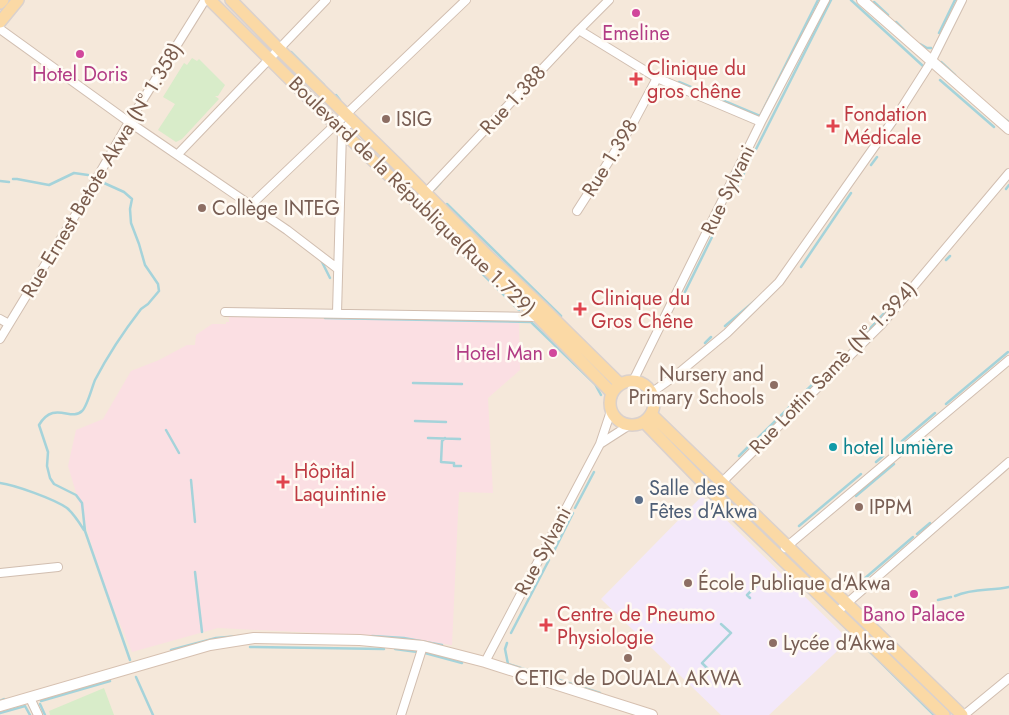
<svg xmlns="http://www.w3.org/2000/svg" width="1009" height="715" viewBox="0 0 1009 715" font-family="Jost,sans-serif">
<rect width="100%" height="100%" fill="#fdf6ec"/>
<path fill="#f5e8da" d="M0,0H1009V715H0Z"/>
<path fill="#f3e8fa" d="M702,496L849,640L769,715H721L601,599Z"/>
<path fill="#fbdfe3" d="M229,317L519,322L520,370L488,398L493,493L459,492L452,645L376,636L218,628L132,652L104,586L68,466L76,430L103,419L131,371L159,360L187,345H195L196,335L212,324H226V322H229Z"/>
<path fill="#d8ecc9" d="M192,58L197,61L199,59L225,85L218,96H215L219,99L182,139L176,142L158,130L175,104L163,97L184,63L187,65Z
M104,688L114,715H50L49,711Z"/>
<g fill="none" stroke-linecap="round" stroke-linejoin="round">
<path stroke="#a5d3da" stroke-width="2.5" d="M851,0L923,66
M874,2L888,15
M896,22L908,34
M939,33L955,0
M920,44L927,48H931
M291,52L324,85
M941,62L955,75
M940,80L994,127
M679,82L760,116L818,0
M336,95L340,100
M1002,117L1009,122
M871,165L877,157
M13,179H17L49,185L74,173L88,175
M0,181L9,182
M104,183L124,192L132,199L130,209L131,223L139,244L145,265L158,284L159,291L148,304L141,309C124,331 108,355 95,380C92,387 87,407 82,411C71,422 54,400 39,425L48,452L47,466L50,478L54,484L76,495L82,503L85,531L130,660
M737,187L831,0
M435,189L441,182
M1006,189L1009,185
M447,204L561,316
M438,230L519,310
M321,260L330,278
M946,260L950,256
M801,267L851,193
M681,300L712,237
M325,318L532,322
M531,322L595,384L601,395
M725,326L757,299
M653,329L658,319
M863,336L887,310
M705,343L711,337
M413,383L462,384
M946,404L1008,352
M415,421L446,422
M166,430L179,453
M428,438L460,439
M445,438L442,441L441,462L454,463V466H461
M757,439L818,379
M902,441L935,413
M739,456L751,444
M876,462L883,456
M191,480L195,522
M0,483C15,485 54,499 67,508C74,514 79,522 84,530
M856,496L894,464
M575,508L594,472
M799,526L861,474
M917,534L930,523
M553,553L573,513
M195,572L202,632
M857,585L913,537
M955,596C973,588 991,591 1009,587
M750,598L747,595L759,583
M938,600L951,597
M511,633L549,560
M853,635L934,715
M372,636L404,638L442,645
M507,643L505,649L508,664L543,675
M250,647L384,649
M395,649L425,653L462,663
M171,650L216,638L239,636
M136,677L153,715
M550,677L600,693
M720,681L702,663L731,633L721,624
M0,701L4,699
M41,701L110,681
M40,704L45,715
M0,713L25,706L30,715"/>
<g stroke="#d1beb0" stroke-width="10">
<path id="street" d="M0,29L129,122L287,230L338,269
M579,30L657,78L761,122
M178,154L326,0
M417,202L579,30L609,0
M251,205L466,0
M577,211L632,125L657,78
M225,312L537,317
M337,313L342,131L353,120
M0,319L9,324
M0,339L82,204L129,122L205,0
M633,381L761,122L825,0
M651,393L675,376L727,333L779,282L901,109L931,62L962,0
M600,444L611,411
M712,492L881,325L1009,173
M785,548L1009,360
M0,573L58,567
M837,612L1009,462
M485,662L600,444L628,426
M30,698L38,715
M401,715L423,646
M964,715L1009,678"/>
</g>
<g stroke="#d6c0b0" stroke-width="12">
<path id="secondary" d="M862,0L1009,129
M0,706L210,645L254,638L360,640L423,646L485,662L652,715"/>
</g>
<g stroke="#dad1cd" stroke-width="14">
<path id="primary" d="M210,0L342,131L538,317L612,393
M231,0L280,50L397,164L488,256L545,310L620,384
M0,3L3,0
M0,22L18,0
M610 403a22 22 0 1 1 44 0a22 22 0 1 1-44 0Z
M651,414L962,715
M644,422L712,492L944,715"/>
</g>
<use href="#street" stroke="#fff" stroke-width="8"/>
<use href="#secondary" stroke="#fff" stroke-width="10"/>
<use href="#primary" stroke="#fbd9a5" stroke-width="11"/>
</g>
<g fill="#d1479c" stroke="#fffaf3" stroke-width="2">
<circle cx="636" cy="13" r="5"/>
<circle cx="80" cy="54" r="5"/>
<circle cx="553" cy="353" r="5"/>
<circle cx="914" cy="594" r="5"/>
</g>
<g fill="#e0444e" stroke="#fffaf3" stroke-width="2">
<path d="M633.5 71.5h5v5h5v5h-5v5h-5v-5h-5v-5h5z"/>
<path d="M830.5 118.5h5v5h5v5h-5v5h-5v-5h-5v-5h5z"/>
<path d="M577.5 301.5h5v5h5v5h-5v5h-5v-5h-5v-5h5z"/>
<path d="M280.5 474.5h5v5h5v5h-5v5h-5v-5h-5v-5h5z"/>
<path d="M543.5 617.5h5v5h5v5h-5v5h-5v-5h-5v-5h5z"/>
</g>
<g fill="#8d6e63" stroke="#fffaf3" stroke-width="2">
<circle cx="386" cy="119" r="5"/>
<circle cx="202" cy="208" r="5"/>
<circle cx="774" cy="385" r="5"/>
<circle cx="859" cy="507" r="5"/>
<circle cx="688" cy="583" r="5"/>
<circle cx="773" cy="643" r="5"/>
<circle cx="628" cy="658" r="5"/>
</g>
<circle fill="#0f9aa8" stroke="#fffaf3" stroke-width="2" cx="833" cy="447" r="5"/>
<circle fill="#5c6f8a" stroke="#fffaf3" stroke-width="2" cx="639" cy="500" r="5"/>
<g text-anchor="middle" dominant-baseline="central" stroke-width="5" stroke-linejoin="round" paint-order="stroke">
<g font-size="20" fill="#b23c85" stroke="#fffaf3">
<text x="636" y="33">Emeline</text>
<text x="80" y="74">Hotel Doris</text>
<text x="543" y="353" text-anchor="end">Hotel Man</text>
<text x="914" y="614">Bano Palace</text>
</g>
<g font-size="20" fill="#be3a42" stroke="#fffaf3" text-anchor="start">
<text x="647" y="68">Clinique du<tspan x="647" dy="23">gros chêne</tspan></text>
<text x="844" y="114">Fondation<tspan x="844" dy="23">Médicale</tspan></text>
<text x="591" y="298">Clinique du<tspan x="591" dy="23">Gros Chêne</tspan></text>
<text x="294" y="471">Hôpital<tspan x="294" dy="23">Laquintinie</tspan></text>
<text x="557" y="614">Centre de Pneumo<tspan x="557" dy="23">Physiologie</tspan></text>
</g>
<g font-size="20" fill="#7a5c4d" stroke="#fffaf3">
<text transform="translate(513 100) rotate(-47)">Rue 1.388</text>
<text transform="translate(610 158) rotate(-58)">Rue 1.398</text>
<text transform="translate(102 170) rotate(-59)">Rue Ernest Betote Akwa (N° 1.358)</text>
<text transform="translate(728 190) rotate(-64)">Rue Sylvani</text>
<text transform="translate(412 196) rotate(44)">Boulevard de la République(Rue 1.729)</text>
<text transform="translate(833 368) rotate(-46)">Rue Lottin Samè (N° 1.394)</text>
<text transform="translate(543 551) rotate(-62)">Rue Sylvani</text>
</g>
<g font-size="20" fill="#785e54" stroke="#fffaf3" text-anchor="start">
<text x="396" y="119">ISIG</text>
<text x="212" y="208">Collège INTEG</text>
<text x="764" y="374" text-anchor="end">Nursery and<tspan x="764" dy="23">Primary Schools</tspan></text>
<text x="869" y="507">IPPM</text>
<text x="698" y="583">École Publique d'Akwa</text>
<text x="783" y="643">Lycée d'Akwa</text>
<text x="628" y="678" text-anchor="middle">CETIC de DOUALA AKWA</text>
</g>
<g font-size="20" fill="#0d838f" stroke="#fffaf3" text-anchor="start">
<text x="843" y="447">hotel lumière</text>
</g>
<g font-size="20" fill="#4e5e75" stroke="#fffaf3" text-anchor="start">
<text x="649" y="488">Salle des<tspan x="649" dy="23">Fêtes d'Akwa</tspan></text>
</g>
</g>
</svg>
